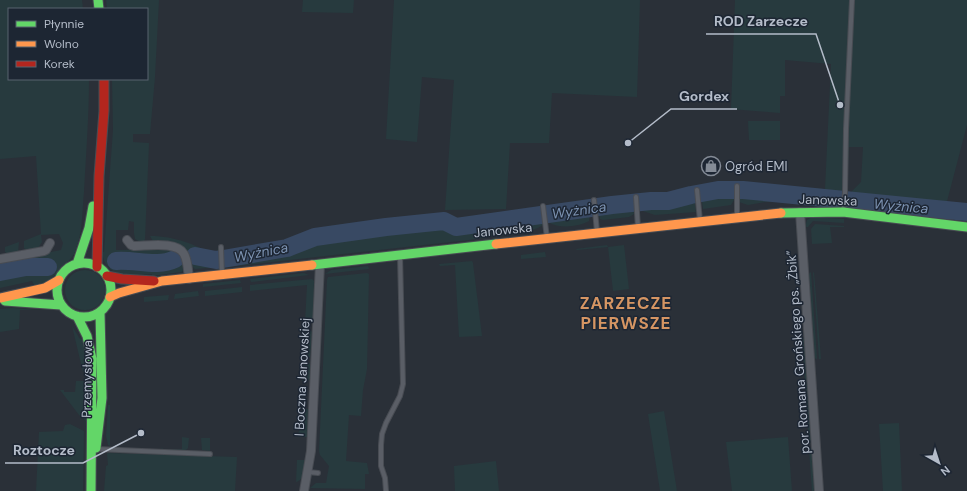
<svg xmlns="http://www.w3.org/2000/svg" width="967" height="491" viewBox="0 0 967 491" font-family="'DM Sans',sans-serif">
<rect width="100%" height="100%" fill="#2a3038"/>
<path fill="#273a3e" d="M0,0H82L83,9H9V79H89C89,117 86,154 84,192C82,212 83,233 75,252C73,258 51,280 46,282C42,284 38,284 34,285L32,281L0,288V262L61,250L63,243L59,234L41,235L42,242L38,248L28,251L24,248V241L41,234L36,156L0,159Z
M106,0H159L155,77L150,134H133V142L149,143L145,239L143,243L135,239L134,233V222L129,221L128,230H116V250L173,249L182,255L183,271L181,272L152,276V274C132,276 105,279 102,252H104L113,130L112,79H147V9H107Z
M303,0H354L353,13L302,12Z
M394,0H640L637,97L552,93L549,143H510L506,209L445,210L454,80L422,77L417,142L386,139Z
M735,0H967V125L945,209L847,199L848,195H851L852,191L861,182L863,147H849L847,189L843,190L842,198L739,189V186L787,187L825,189L831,64L785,60V96H780V113L731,109Z
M748,121H780V140H749Z
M693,191V194L670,200L652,199L640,201V196L681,194V192Z
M733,191L734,200L731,205L703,209L701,195L718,192Z
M739,192L788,196V200L786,201L765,202L748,205L739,202Z
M694,196L696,212L655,215L640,210L639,204L673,203Z
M792,196L842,201L838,204L801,203H797Z
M632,197L633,201L598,205V200Z
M847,201L945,211L944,216H942L854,206V204Z
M633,204L634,214L629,217L603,220L600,219L599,215L598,208Z
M590,210L589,221C578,227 559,229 548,222L547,216Z
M950,212L967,213V220L951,217L949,215Z
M543,217C544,227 542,226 533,230L469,240L226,267L224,264V261L288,249L315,239L387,228L444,222L456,228Z
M812,217L844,219V223L813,221L808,227H805L807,220Z
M815,224L844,226V227H830L832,243L812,244L811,229Z
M150,236C177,236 193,245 217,255L218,247V267L195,269C186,263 188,248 178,244C170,241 161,244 153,241Z
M19,242L18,253L9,255L5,252V247Z
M607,245L608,247L624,245L629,289L613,291L608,247L577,250L576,249Z
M545,252L546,257L521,259V255Z
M472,261L473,263L482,336L459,337L455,265L440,266L439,264Z
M368,266L369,269L325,274L331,270Z
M65 290a20 20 0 1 1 40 0a20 20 0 1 1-40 0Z
M811,272L817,359L814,358L809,274Z
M814,272L821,359H819L813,273Z
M304,273L309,275L251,282L250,279Z
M367,273L369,274L367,369L363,390L361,416L349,415L346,461L367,463L369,474H365V489L310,488L316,483H326L329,466L320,455L319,451L327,280L328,277Z
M312,279L314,281L313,321L311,322L305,323L307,285L250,291V285Z
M240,280L241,283L203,287V284Z
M242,287V292L205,296V291Z
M198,291L199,296L174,299L175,294Z
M169,295L168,300L144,302V297Z
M13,308L35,310H20L19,329L0,332V309Z
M72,326L80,339H84L87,351L88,372H83Z
M305,330H310L312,332L310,357H303Z
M802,338L805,339L811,440L809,442Z
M303,363H309L310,364V378L308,381H302Z
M76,381H88L86,421L79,415L60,390H64V392H75Z
M108,405H110V446L108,445L106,436Z
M302,409H308L307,437H298V433L301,428Z
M664,411L677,491H660L648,414Z
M899,423L902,491H883L879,424Z
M70,424L84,431L83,491H36L39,432L63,431L65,425Z
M182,437L189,438L188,448L186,450L162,449L161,447L163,449H182Z
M788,437L792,491H732L726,442Z
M201,438H210V451L202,450Z
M811,448L812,449L814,491H812L809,449Z
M107,453L237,457L235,491H104L106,466L108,465Z
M297,460H306C304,468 305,480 296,482Z
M496,461L499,491H455L454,466Z"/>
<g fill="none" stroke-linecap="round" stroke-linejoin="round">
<path stroke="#384963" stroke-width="18" d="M195,256L216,260L223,259L287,248L315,237L386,227L444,221L456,227L612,205L651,201H668L691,195L718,190H743L967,212
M116,261C135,259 157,268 175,259
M0,272L26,267H48"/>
<g stroke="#484c53" stroke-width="6">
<path id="lane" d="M737,186V217
M697,190L700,221
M636,197L638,228
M594,200L597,232
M543,206L547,238
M843,211L845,193L846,129L852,0
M221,247L222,274
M96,449L210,454
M308,472L318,473
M386,491L385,478L381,466V445L382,434L386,423L400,396L403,384L400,255"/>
</g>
<g stroke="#484c53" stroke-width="10">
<path id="street" d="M800,212L819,491
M127,240L131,245L134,246C148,246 177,241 184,254C188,261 188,271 189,279
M0,259L44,251L46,250L50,243
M304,491L311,451L320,264"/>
</g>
<g stroke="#484c53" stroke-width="11">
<path id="fast" d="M98,0L99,9
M781,213L843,212L967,227
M57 290a27 27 0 1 1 54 0a27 27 0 1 1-54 0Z
M77,264L89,228L93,206
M312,265L496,244
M5,301L61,305
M77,316L87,336L92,359L91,491
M96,448L102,398L100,312"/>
</g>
<g stroke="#484c53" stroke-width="11">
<path id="slow" d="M496,244L781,213
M110,297L119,293L162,281L312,265
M0,298L45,288L59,280"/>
</g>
<g stroke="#484c53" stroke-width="11">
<path id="jam" d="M97,267L99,176L104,111V79
M107,276L122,279L154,281"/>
</g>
<use href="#lane" stroke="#5a5e66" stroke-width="4"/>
<use href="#street" stroke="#5a5e66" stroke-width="8"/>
<use href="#fast" stroke="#63d668" stroke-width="9"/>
<use href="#slow" stroke="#ff974d" stroke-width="9"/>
<use href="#jam" stroke="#b3261e" stroke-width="9"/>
</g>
<defs>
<g id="shop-ring" transform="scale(1)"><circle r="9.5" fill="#1d2633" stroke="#848b96" stroke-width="1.5"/><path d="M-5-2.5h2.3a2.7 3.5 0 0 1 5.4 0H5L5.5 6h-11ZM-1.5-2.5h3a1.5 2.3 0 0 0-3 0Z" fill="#848b96"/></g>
</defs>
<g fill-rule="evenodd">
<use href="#shop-ring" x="711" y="166"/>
</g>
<g text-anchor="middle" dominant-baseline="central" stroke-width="3" stroke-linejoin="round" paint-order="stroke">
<g font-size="13" fill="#b4bcc9" stroke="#1d2633" text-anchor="start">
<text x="725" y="166">Ogród EMI</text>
</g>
<g font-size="13" fill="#b4bcc9" stroke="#1d2633">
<text transform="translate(828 200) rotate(2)">Janowska</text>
<text transform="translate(503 230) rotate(-6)">Janowska</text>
<text transform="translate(798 352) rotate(-94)">por. Romana Grońskiego ps. „Żbik”</text>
<text transform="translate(302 377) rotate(-87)">I Boczna Janowskiej</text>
<text transform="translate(87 379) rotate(-89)">Przemysłowa</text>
</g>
<g font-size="14" font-style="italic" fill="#7c92b1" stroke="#1d2633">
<text transform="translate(901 206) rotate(5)">Wyżnica</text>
<text transform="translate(579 210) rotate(-8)">Wyżnica</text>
<text transform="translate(261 252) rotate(-11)">Wyżnica</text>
</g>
<g font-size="17" font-weight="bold" letter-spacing="1" fill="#d59563" stroke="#1d2633">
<text x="626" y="303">ZARZECZE<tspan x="626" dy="20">PIERWSZE</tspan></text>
</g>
</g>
<path fill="none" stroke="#b4bcc9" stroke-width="1.5" d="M840 105L816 34H706M628 143L671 109H737M141 433L83 463H5"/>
<g fill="#b4bcc9" stroke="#1d2633" stroke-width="1.5">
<circle cx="840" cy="105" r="4"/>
<circle cx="628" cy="143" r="4"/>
<circle cx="141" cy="433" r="4"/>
</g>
<g font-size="14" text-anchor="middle" font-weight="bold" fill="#b4bcc9" stroke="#1d2633" stroke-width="3" stroke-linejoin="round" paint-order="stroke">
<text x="761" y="26">ROD Zarzecze</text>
<text x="704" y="101">Gordex</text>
<text x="44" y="455">Roztocze</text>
</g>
<rect x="8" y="8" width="140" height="72" fill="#1d2633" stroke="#59626f"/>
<rect x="16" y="21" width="20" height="6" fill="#63d668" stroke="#59626f"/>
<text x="44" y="28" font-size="12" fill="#b4bcc9">Płynnie</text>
<rect x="16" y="41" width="20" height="6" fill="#ff974d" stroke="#59626f"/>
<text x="44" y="48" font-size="12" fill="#b4bcc9">Wolno</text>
<rect x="16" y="61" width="20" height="6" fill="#b3261e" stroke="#59626f"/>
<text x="44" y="68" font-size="12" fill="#b4bcc9">Korek</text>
<g transform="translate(939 463) rotate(141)" stroke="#1d2633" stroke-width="3" paint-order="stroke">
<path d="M0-3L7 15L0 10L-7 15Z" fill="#b4bcc9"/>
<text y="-6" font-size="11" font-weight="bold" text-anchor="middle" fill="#b4bcc9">N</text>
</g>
</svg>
